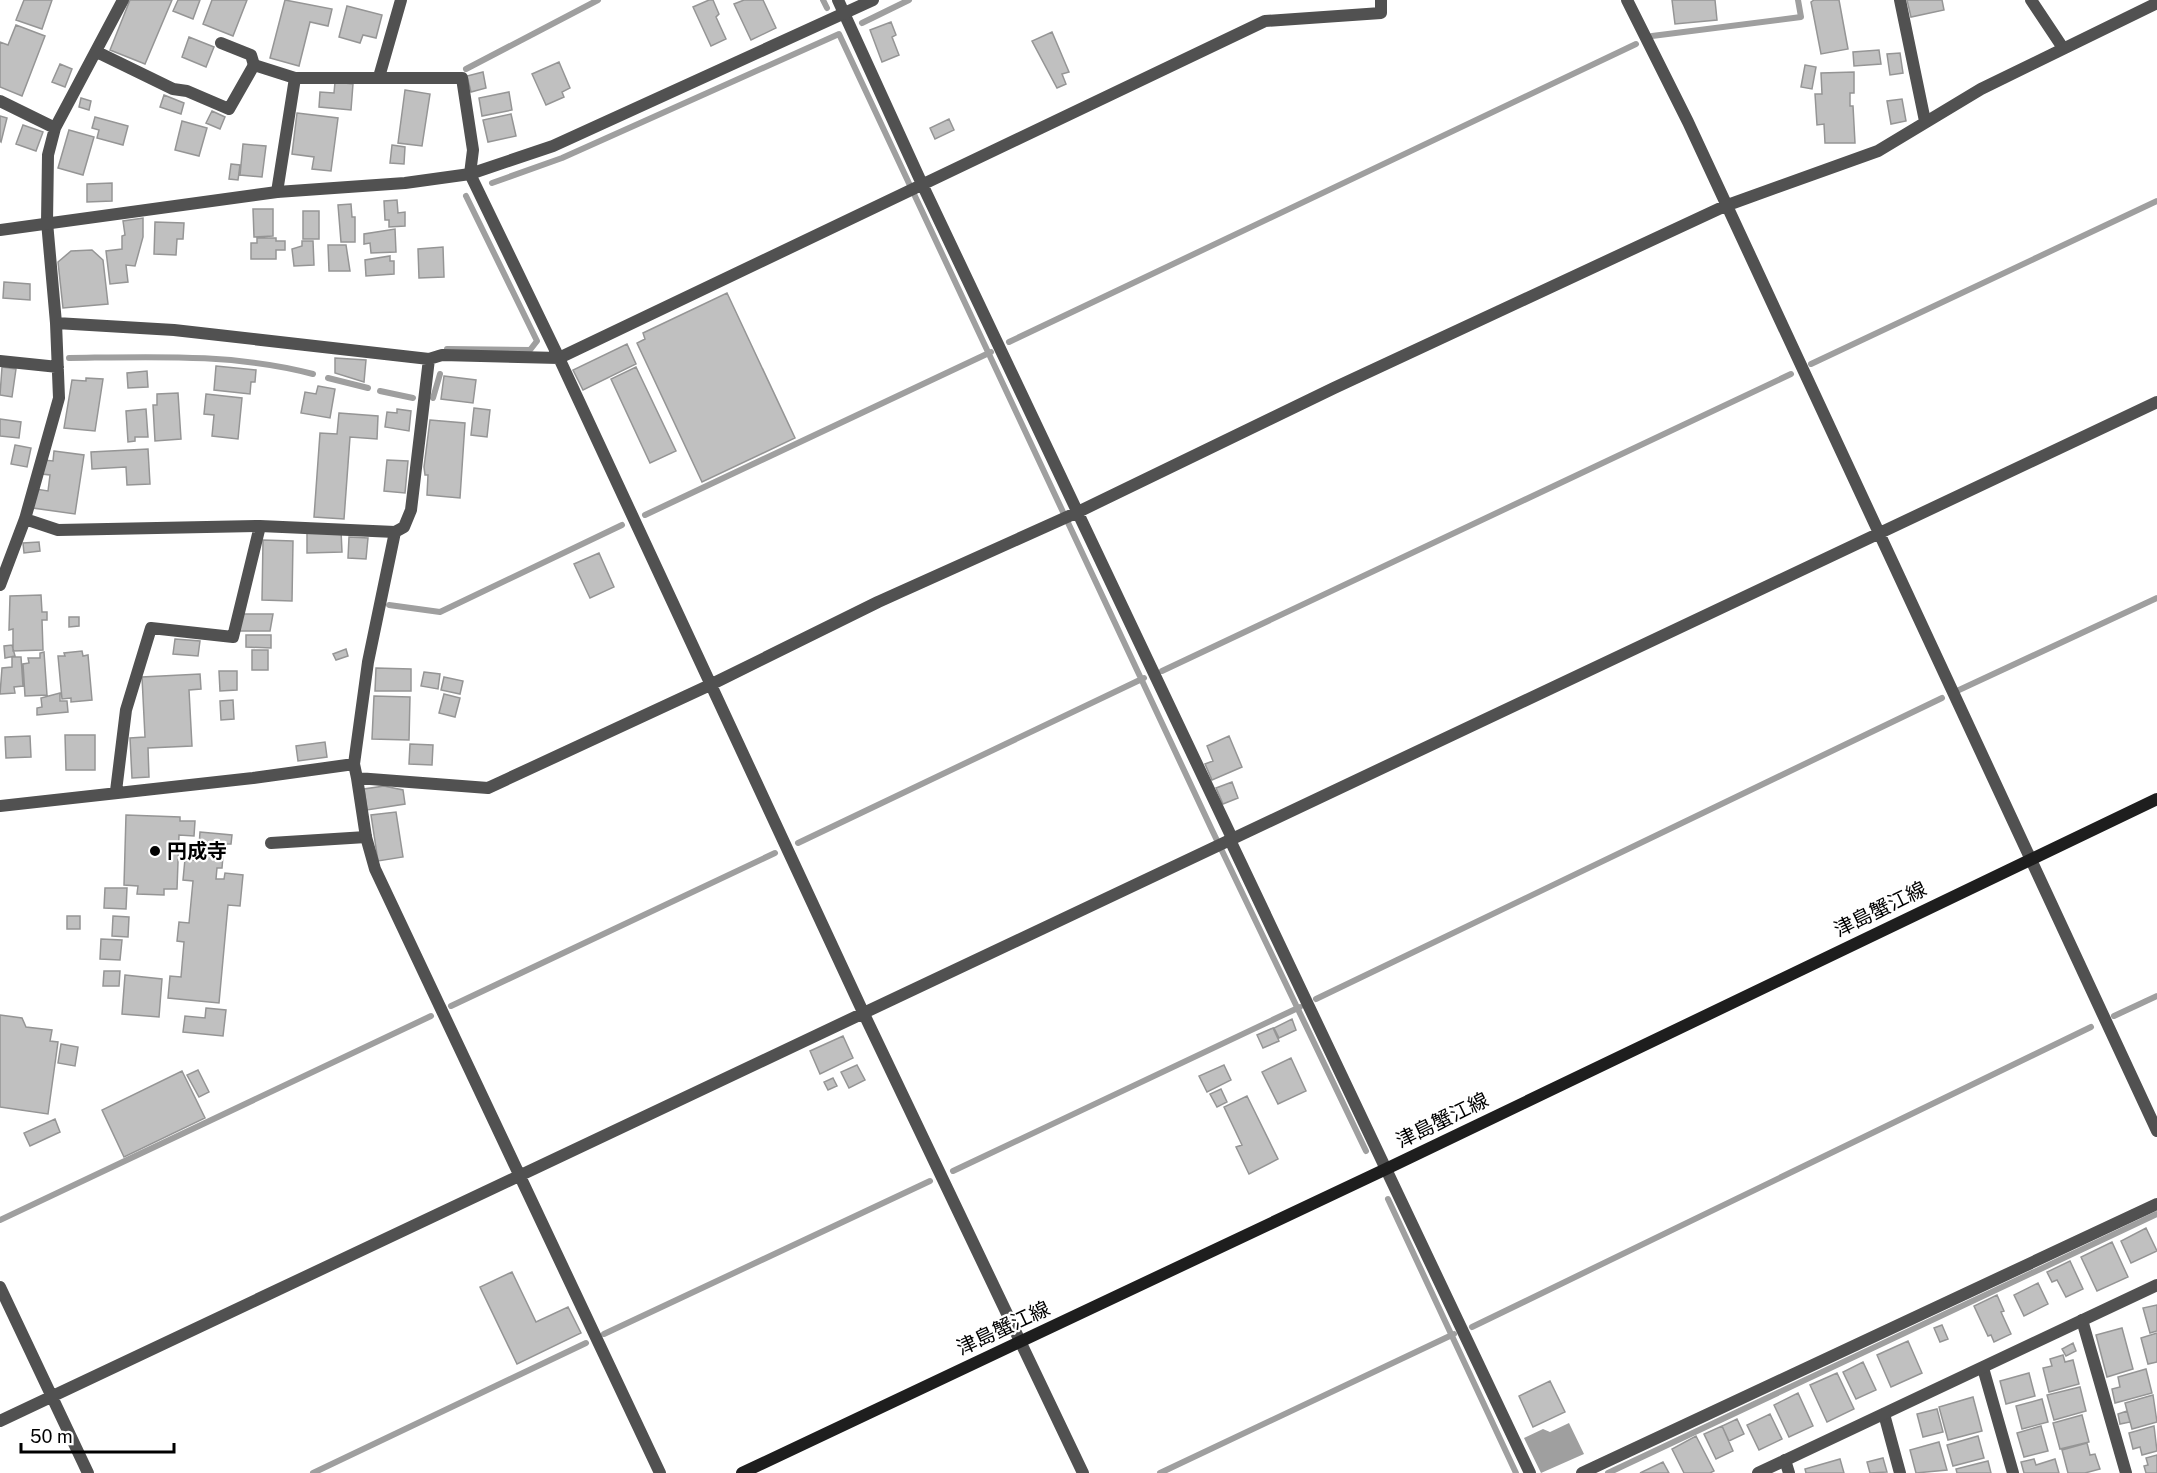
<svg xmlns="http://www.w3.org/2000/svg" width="2157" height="1473" viewBox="0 0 2157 1473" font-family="'Public Sans','Noto Sans JP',sans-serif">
<rect width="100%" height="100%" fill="#fff"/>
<path fill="#9f9f9f" d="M1569,1423L1584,1454L1541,1473L1524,1438L1543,1429L1550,1432Z"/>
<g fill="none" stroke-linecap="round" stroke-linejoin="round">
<path stroke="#9f9f9f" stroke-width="6" d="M823,0L827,8
M862,23L909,0
M1652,36L1801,17L1798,0
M466,69L598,0
M492,183L562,158L839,34L1212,830L1366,1151
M1009,342L1636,44
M447,349L530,350L537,341L466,196
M69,358C150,357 234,353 313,374
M1811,364L2157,201
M328,378L368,388
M380,391L413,398
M433,398L440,374
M645,515L991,352
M389,605L440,612L622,525
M1162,671L1791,374
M1959,690L2157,598
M798,843L1144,678
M1316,999L1942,698
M451,1006L775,853
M2114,1016L2157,996
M953,1171L1300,1007
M1388,1199L1516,1473
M0,1220L431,1016
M1472,1327L2091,1027
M604,1334L930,1181
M313,1473L586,1343
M1160,1473L1454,1334
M1608,1473L2157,1214"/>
</g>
<path fill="#c0c0c0" stroke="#959595" stroke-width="1.5" d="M24,0H52L42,29L16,20Z
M130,0H172L145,64L110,50Z
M178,0H200L193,19L173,11Z
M212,0H247L233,36L203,24Z
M285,0L332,9L328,26L310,22L299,66L270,58Z
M709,0H713L719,14L716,17L726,39L711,46L693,7Z
M744,0H763L776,28L751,40L734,4Z
M1672,0H1715L1717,20L1675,24Z
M1814,0H1839L1848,49L1821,54L1811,2Z
M1907,0H1942L1944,10L1911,17Z
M347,6L382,15L376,38L363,35L360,43L339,37Z
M891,22L896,35L892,37L899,55L882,62L870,30Z
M16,25L45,36L22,96L0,87V42L8,45Z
M1052,32L1069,72L1062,74L1066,84L1057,88L1032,41Z
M189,37L214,47L206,67L182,57Z
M1879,50L1881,64L1854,66L1853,52Z
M1900,53L1903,73L1890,75L1887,54Z
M559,62L570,88L562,92L564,97L546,105L532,74Z
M60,64L72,69L65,87L52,82Z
M1805,65L1816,67L1812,89L1801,87Z
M483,72L486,88L471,92L467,76Z
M1854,72V93H1850V106H1853L1855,143H1825L1824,124L1817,125L1815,94H1822L1821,73Z
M335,82L353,84L351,110L319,107L320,92L334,93Z
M405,90L430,94L422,146L398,143Z
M509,92L512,110L482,116L479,98Z
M164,95L184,103L181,114L160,107Z
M81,98L91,101L89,110L79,107Z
M1902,99L1906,121L1891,124L1887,101Z
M212,111L225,117L220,129L206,123Z
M297,113L338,118L331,171L312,169L314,157L292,154Z
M511,114L516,136L488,142L483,120Z
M0,116L7,118L1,142L0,141Z
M95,117L128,126L123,145L97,138L99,130L92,128Z
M949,119L954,130L935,139L930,128Z
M182,121L207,128L199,156L175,150Z
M23,125L43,132L36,151L16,144Z
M69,130L94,137L83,175L58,168Z
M243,144L266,146L262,177L240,175Z
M392,145L405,147L404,164L390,163Z
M231,164L240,165L238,180L229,179Z
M112,183V201L87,202V184Z
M397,200L398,213L405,212V226L389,227V220H385L384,201Z
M351,204L352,217H355V242H341L338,205Z
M253,209H273V236L254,237Z
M303,211H319V239H303Z
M143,218V237L135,266L126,265L128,282L110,284L106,251L122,249V236L125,235L123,221Z
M155,222L184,223L183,239H177L176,255L154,254Z
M395,229L396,252L371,253L370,243L364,244V234Z
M257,238H276V241H285V250H276V259H251V243H257Z
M302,241H313L314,265L294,266L292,249L302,246Z
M328,245H346L350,271H329Z
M443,247L444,277L419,278L418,249Z
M92,250L103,260L108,304L63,308L58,262L71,251Z
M390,256V261H394V274L366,276L365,260Z
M4,282L30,284V300L3,298Z
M727,293L795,438L702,482L637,343L645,339L643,333Z
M627,344L636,364L583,390L573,370Z
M335,358L366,360L364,382L335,373Z
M216,366L256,370L255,382H251L250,394L214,390Z
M2,367L16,369L12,397L0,395Z
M636,367L676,451L650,463L611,379Z
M147,371L148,387L128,388L127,373Z
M444,376L476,380L473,403L441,399Z
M86,378L103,379L95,431L64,428L72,380L86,381Z
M318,386L335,389L330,418L301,413L305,392L316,394Z
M178,393L181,439L155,441L153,405H157V394Z
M206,394L242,398L238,439L212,436L214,415L204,414Z
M474,408L490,410L487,437L471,435Z
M146,409L148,437H135V441L128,442L126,411Z
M397,409L411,411L409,431L385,427L387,412L397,413Z
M339,413L378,416L377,439L350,437L344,519L314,517L320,433L337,434Z
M0,419L21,422L19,438L0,436Z
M430,420L465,423L460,498L427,495L428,475H425L424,467Z
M15,445L31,448L27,467L11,464Z
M148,449L150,484L127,485L126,467L92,469L91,452Z
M54,451L84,455L75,514L33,508L36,489L48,491L50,475L42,474L44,460L53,461Z
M387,460L408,461L405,493L384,491Z
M341,530L342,552L307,553V531Z
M349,537L368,538L366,559L348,558Z
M263,540L293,541L292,601L262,600Z
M39,542L40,551L24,553L23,543Z
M599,553L614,587L590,598L574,564Z
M41,595L42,612H47V620H42L43,650L13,651V629L9,630L10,596Z
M240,614H273L270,631H240Z
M69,617H79V626L69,627Z
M246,635H271V648L246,647Z
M175,639L200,641L198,656L173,654Z
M12,645L15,656L5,658L4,646Z
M346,649L348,656L336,660L333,654Z
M252,650H268V670H252Z
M82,651L83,656L88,655L92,700L71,702V698L62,699L58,656H65L64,653Z
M44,652L47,695L25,696L23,664L29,663L28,658H40V653Z
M12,657H21L23,686L14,687L15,693L0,694L2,668L12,667Z
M376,668L411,669V691H375Z
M219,671H237V690L220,691Z
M424,672L440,674L438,689L421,686Z
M200,674L201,689L189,690L192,746L148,748L149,777L132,778L130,738L145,737L142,677Z
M444,677L463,681L460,694L441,690Z
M60,693V701H67L68,712L37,715V708L42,707L41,698Z
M444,694L460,698L455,717L439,713Z
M374,696L410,697L409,740L372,739Z
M233,700L234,719L221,720L220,701Z
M65,735H95V770H66Z
M30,736L31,757L6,758L5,737Z
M1229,736L1242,767L1212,780L1205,764L1213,761L1207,746Z
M325,742L327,757L298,761L296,746Z
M410,744L433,745L432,765L409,764Z
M1232,782L1238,798L1223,804L1216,788Z
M384,786L403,790L405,804L367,810L364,789Z
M396,812L403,857L378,861L371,815Z
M126,815L180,817V821H195L194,836L179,835L177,889H164V895L137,894L138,886L124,885Z
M200,832L232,835L231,844H224L222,868H217L216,879H224L225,873L243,875L240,906L228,905L219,1003L168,998L170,976L181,977L184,942L177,941L179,922L189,923L193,881L183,880L185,859L198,861Z
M105,888H127L126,909L104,908Z
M67,916H80V929H67Z
M113,916L129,917L128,937L112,936Z
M101,939L122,940L120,960L100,959Z
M104,971H120L119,986H103Z
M125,975L162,979L159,1017L122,1014Z
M206,1008L226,1010L223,1036L183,1032L185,1016L205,1018Z
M0,1015L22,1018L26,1027L52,1030L50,1041L58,1042L48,1114L0,1107Z
M1292,1019L1296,1030L1279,1038L1274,1028Z
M1273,1028L1279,1041L1263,1048L1257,1035Z
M843,1036L853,1058L820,1074L810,1051Z
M61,1044L78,1047L75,1066L58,1063Z
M1291,1058L1306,1091L1278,1104L1262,1072Z
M857,1065L865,1080L849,1088L841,1072Z
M1224,1065L1231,1080L1207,1092L1199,1076Z
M198,1070L209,1092L199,1097L187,1075Z
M182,1071L205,1118L124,1157L102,1110Z
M833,1078L837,1086L828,1090L824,1082Z
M1221,1089L1227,1102L1217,1107L1210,1094Z
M1247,1096L1278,1159L1249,1174L1236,1147L1242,1145L1224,1107Z
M55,1119L60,1132L30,1146L24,1133Z
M2146,1228L2157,1251L2131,1263L2121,1241Z
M2112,1242L2128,1277L2097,1291L2081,1257Z
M2070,1261L2083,1289L2066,1297L2057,1280L2052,1282L2047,1272Z
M512,1272L536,1322L568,1307L581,1333L517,1364L480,1287Z
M2038,1283L2048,1304L2024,1316L2014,1295Z
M1997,1295L2004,1311L2001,1312L2011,1334L1994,1342L1991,1335L1988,1336L1974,1306Z
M2157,1305V1331L2150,1333L2143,1308Z
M1942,1325L1948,1339L1940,1342L1934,1328Z
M2122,1328L2133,1369L2107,1377L2096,1335Z
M2157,1333V1362L2148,1364L2141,1338Z
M1908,1341L1922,1373L1891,1387L1877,1355Z
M2073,1343L2076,1351L2066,1356L2062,1349Z
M2063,1355L2065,1362L2073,1360L2079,1384L2049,1392L2043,1368L2052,1366L2050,1359Z
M1863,1362L1876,1390L1856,1399L1843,1372Z
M2146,1369L2152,1393L2115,1403L2112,1389L2120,1387L2118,1377Z
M1837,1373L1854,1409L1827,1422L1810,1385Z
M2029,1373L2035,1396L2006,1404L2000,1381Z
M1550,1381L1565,1412L1533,1427L1519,1396Z
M2080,1387L2086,1411L2054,1420L2047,1395Z
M1798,1393L1813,1426L1789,1437L1774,1405Z
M2153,1395L2157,1422L2132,1429L2125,1403Z
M1973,1397L1982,1431L1948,1440L1939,1407Z
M2042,1399L2048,1422L2022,1429L2016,1406Z
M1937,1409L1943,1432L1923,1437L1917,1414Z
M2127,1411L2130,1422L2120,1424L2118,1414Z
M1770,1414L1782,1439L1759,1450L1747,1425Z
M2082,1415L2089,1442L2060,1449L2053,1423Z
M1737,1419L1744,1434L1729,1441L1722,1426Z
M1722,1426L1733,1451L1716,1459L1704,1434Z
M2041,1426L2048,1451L2024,1457L2017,1433Z
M2154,1426L2157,1451L2142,1455L2140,1447L2133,1449L2129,1433Z
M1696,1436L1714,1471L1710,1473H1684L1672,1449Z
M1978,1436L1984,1458L1953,1466L1947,1445Z
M1939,1442L1947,1470L1916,1473L1910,1450Z
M2087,1443L2090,1455L2095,1454L2100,1469L2085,1473H2068L2062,1450Z
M2157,1455V1473H2146L2144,1466L2148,1465L2146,1458Z
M1883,1458L1887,1472L1870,1473L1867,1462Z
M1840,1459L1844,1473H1806L1805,1469Z
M2034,1459L2036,1465L2055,1459L2059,1473H2024L2021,1462Z
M1988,1461L1991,1473H1957L1956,1469Z
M1663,1462L1669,1473H1640Z"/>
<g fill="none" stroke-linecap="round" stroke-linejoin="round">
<path stroke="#515151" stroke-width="12" d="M221,43L251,55L254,65
M271,843L366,837"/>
<path stroke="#515151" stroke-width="12" d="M838,0L922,184L1232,838
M1627,0L1688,122L2157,1131
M1900,0L1925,121
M2031,0L2063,48
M97,52L173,89L187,91L229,109L254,65L295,78
M379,77L401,0
M0,101L55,128
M277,192L295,78H462L473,150L470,174L559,358L863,1012L1083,1473
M56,323L174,330L429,359L442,355L559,358L1265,21L1381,13V0
M0,361L58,367
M25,519L58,530L260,526L395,532L404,527L411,510L429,359
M395,532L368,662L354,764L357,778L488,788L710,685L878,602L1078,512L1334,388L1725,206L1878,151L1981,89L2157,3
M0,585L25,519L59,398L56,323L47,222L48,155L55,128L123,0
M357,778L366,837L375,869L660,1473
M116,791L126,710L151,628L233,637L260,526
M0,806L253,778L354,764
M1230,840L1530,1473
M0,1287L88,1473
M2082,1320L2126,1473
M1983,1368L2013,1473
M1884,1414L1900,1473
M0,1421L2157,402
M1785,1460L1789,1473
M1582,1473L2157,1204"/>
<path stroke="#515151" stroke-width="12" d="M0,230L277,192L405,183L470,174L553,146L873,0
M1758,1473L2157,1285"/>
<path stroke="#1e1e1e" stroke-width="12" d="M742,1473L1386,1169L2157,799"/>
</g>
<circle fill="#000" stroke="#fff" stroke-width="2" cx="155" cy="851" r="6"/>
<g text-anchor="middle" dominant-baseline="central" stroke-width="4.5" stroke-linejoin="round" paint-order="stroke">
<g font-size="20" font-weight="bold" fill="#000" stroke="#fff" text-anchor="start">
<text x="167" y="851">円成寺</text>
</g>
<g font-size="20" fill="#000" stroke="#fff">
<text transform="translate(1880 909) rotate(-26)">津島蟹江線</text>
<text transform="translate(1442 1120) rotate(-26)">津島蟹江線</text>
<text transform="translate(1003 1328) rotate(-25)">津島蟹江線</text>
</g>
</g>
<path d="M21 1443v9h153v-9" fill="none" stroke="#000000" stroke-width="3"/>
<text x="30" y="1443" font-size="18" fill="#000000" stroke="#ffffff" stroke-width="4.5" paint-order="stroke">50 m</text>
</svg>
